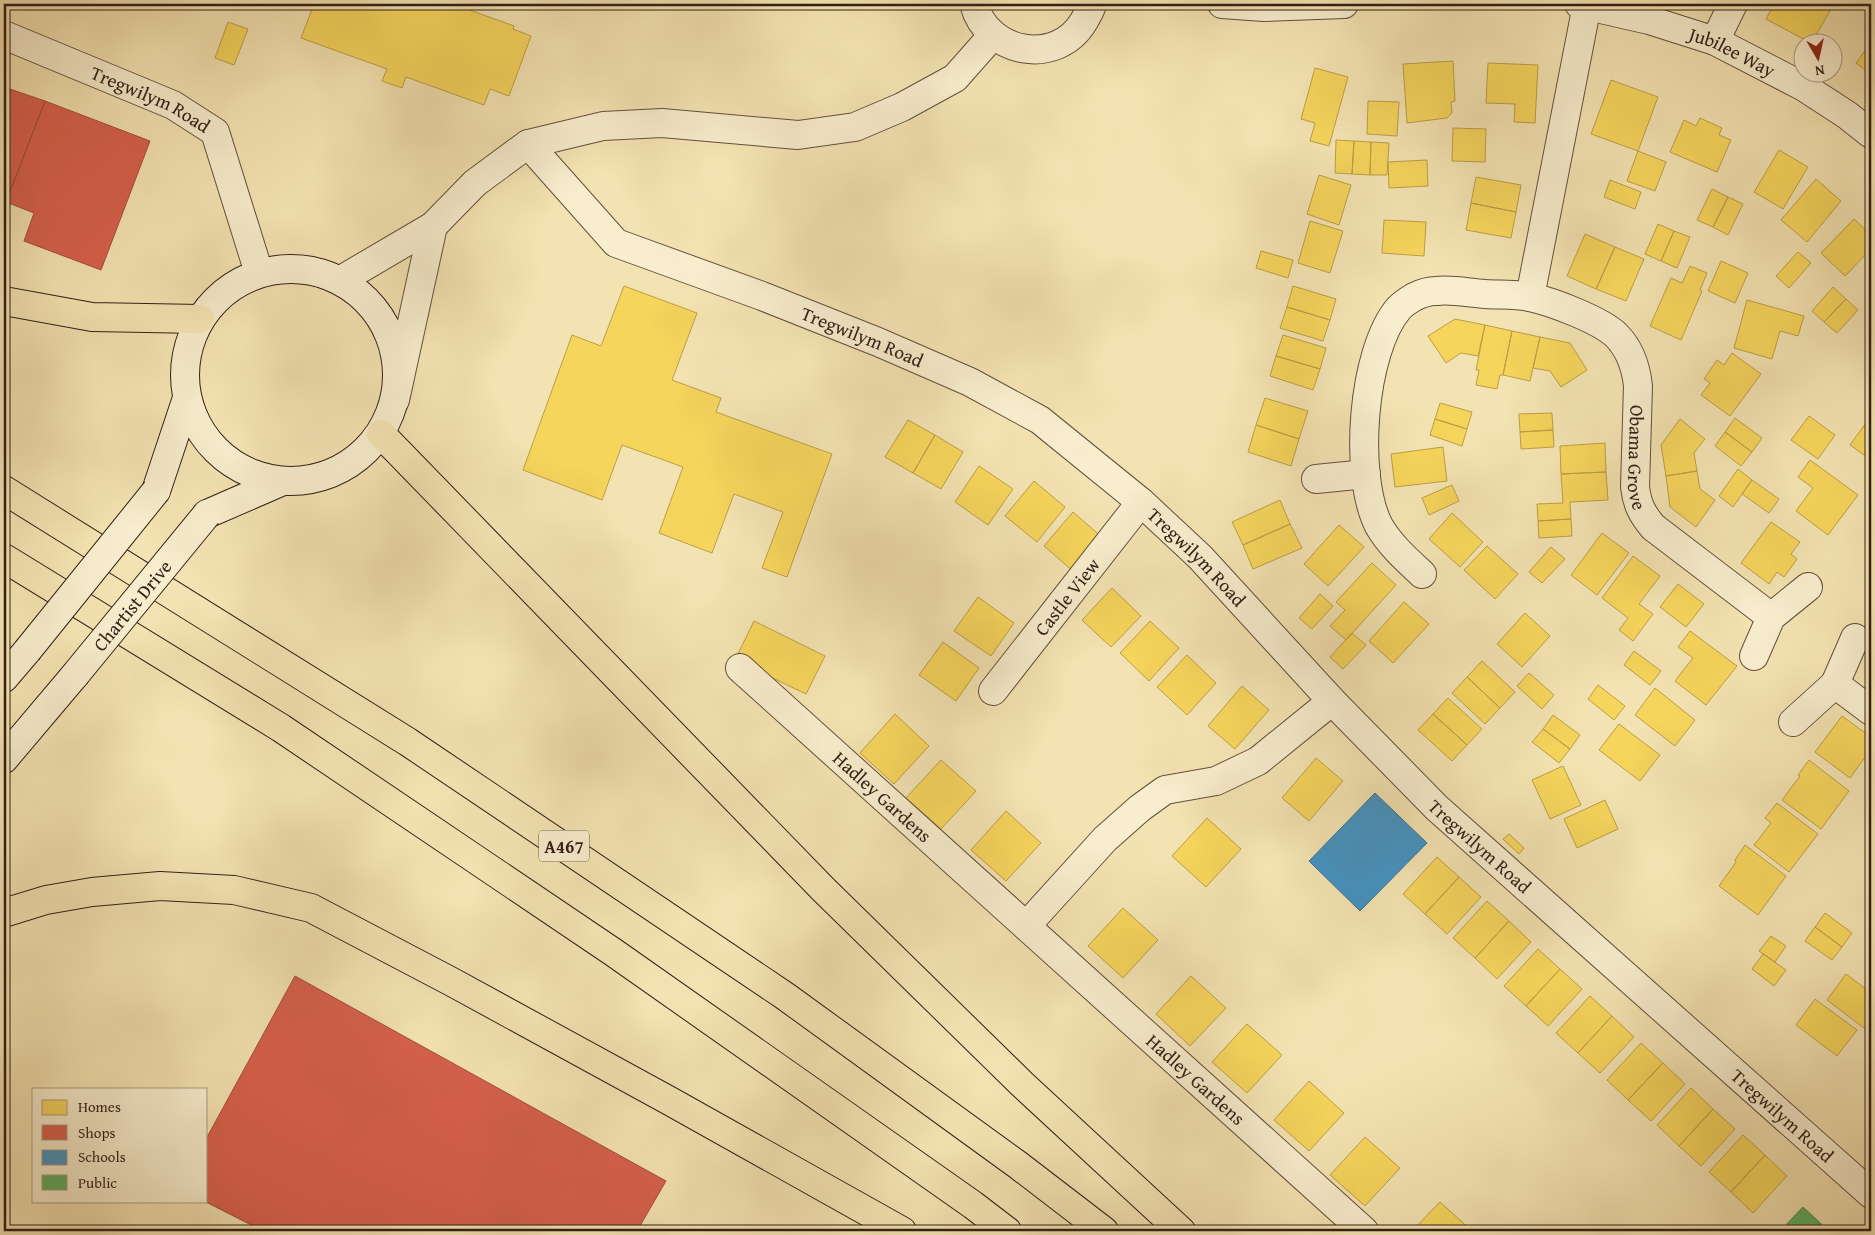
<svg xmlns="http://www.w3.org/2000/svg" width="1875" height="1235" viewBox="0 0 1875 1235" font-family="'Gentium Book Plus',serif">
<rect width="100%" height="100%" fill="#f4e3b2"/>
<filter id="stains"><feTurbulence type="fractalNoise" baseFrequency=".004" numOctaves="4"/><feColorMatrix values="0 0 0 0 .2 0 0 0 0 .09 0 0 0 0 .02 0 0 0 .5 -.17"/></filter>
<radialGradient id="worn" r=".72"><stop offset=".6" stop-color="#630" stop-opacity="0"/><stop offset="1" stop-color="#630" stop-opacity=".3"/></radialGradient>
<path fill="#f6d55c" stroke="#bb9e47" d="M314,4H453L514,26L513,29L531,36L509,96L490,89L484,105L406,77L402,88L382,81L387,69L301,38Z
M1774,4L1792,5L1834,4L1812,42H1809L1766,19Z
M228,22L248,29L234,65L215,58Z
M1871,42V74L1856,63Z
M1453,61L1455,101L1451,102L1452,113L1447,118L1407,123L1403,64Z
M1488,63L1538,65L1535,123L1514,122L1515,104L1486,103Z
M1315,68L1348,77L1329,146L1310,141L1315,123L1301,119Z
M1611,80L1658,97L1638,151L1591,134Z
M1368,101L1399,102L1397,136L1367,134Z
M1700,118L1722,128L1719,135L1731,140L1717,172L1670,152L1684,120L1696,126Z
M1453,128L1486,129L1485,162L1452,161Z
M1336,140L1354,141L1352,174L1335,173Z
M1354,141L1371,142L1370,175L1352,174Z
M1371,142L1389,143L1387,175H1370Z
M1779,150L1808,167L1783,209L1754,192Z
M1638,151L1666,162L1655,191L1627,181Z
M1427,160L1428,186L1389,188L1388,162Z
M1319,175L1351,185L1339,225L1307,214Z
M1476,177L1521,185L1516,212L1471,203Z
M1816,179L1841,201L1807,242L1781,220Z
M1610,180L1641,192L1635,209L1604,197Z
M1712,189L1728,197L1713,227L1697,220Z
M1728,197L1743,204L1728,235L1713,227Z
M1471,203L1516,212L1511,238L1466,230Z
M1854,219L1871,235V249L1845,276L1821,253Z
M1384,220L1426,222L1424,256L1382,253Z
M1310,221L1343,231L1330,273L1298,263Z
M1658,224L1674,231L1661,261L1645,254Z
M1674,231L1690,237L1677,268L1661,261Z
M1585,234L1615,247L1596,289L1567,276Z
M1615,247L1644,259L1626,301L1596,289Z
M1261,251L1293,260L1288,278L1256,268Z
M1798,252L1811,263L1789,288L1776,276Z
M1721,261L1748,273L1735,303L1708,291Z
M1690,266L1707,273L1700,290L1702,291L1681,340L1650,326L1671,278L1682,283Z
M624,286L697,313L672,380L721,398L716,412L832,454L787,577L762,568L783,512L734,494L712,553L659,533L683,467L622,445L602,500L523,470L572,335L601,346Z
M1293,286L1336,299L1330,320L1287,307Z
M1833,287L1846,299L1824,322L1812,311Z
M1846,299L1858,310L1837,333L1824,322Z
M1747,300L1804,316L1798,336L1780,331L1772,359L1734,348Z
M1287,307L1330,320L1323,341L1280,328Z
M1455,319L1485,325L1478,356L1461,353L1446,363L1428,336Z
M1485,325L1512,331L1503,375H1500L1497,389L1476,385L1479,370H1476Z
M1512,331L1540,337L1530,381L1503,375Z
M1283,335L1326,348L1320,369L1276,356Z
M1540,337L1570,343L1587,370L1561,387L1550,371L1533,368Z
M1732,353L1761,374L1730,416L1701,395L1710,383L1704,379L1717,360L1724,365Z
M1276,356L1320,369L1313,390L1270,376Z
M1265,398L1308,411L1299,439L1256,425Z
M1440,403L1472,412L1467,429L1435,419Z
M1552,413L1553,430L1520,432L1519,414Z
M1809,416L1835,435L1818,459L1791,440Z
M1871,416V460L1850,445Z
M1735,418L1762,438L1752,452L1725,432Z
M1435,419L1467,429L1462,446L1430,435Z
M1680,419L1705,439L1694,453L1697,471L1666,476L1661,445Z
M908,420L935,435L913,473L885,457Z
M1256,425L1299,439L1291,466L1248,452Z
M1553,430L1554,447L1521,449L1520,432Z
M1725,432L1752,452L1741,466L1715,446Z
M935,435L963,452L941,489L913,473Z
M1605,443L1606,472L1561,474L1560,446Z
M1443,447L1447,481L1395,487L1391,454Z
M1810,460L1858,495L1828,535L1796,511L1813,488L1798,477Z
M979,466L1013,489L988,525L955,502Z
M1738,469L1752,480L1733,507L1719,496Z
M1697,471L1700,489L1715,500L1696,527L1670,507L1666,476Z
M1606,472L1608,500L1570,502L1571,519L1538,521L1537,504L1563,503L1561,474Z
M1752,480L1779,499L1769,513L1742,494Z
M1034,481L1065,507L1037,542L1005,516Z
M1452,485L1459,501L1429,515L1422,498Z
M1280,500L1290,524L1243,545L1232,522Z
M1073,512L1104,539L1075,573L1044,546Z
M1452,513L1483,542L1460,567L1429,539Z
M1571,519L1572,536L1539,538L1538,521Z
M1771,522L1800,542L1791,554L1797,559L1784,577L1777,572L1769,584L1741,563Z
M1290,524L1302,548L1253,569L1243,545Z
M1339,525L1364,547L1328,586L1304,564Z
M1602,533L1629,553L1597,595L1571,575Z
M1487,546L1518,574L1495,599L1464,570Z
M1551,547L1565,559L1542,583L1529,572Z
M1633,556L1660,576L1639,604L1653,614L1633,641L1619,630L1628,618L1602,598Z
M1372,563L1396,585L1346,640L1330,626L1345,610L1336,602Z
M1678,584L1704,604L1686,627L1660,607Z
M1112,588L1141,616L1111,647L1082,620Z
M1320,594L1333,606L1312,629L1299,618Z
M978,597L1014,623L991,656L954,631Z
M1404,602L1429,624L1393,663L1369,641Z
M1525,613L1550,636L1522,667L1497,644Z
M754,621L825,656L806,694L735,660Z
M1150,621L1179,648L1149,681L1120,653Z
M1690,631L1737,666L1706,705L1675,681L1693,658L1678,647Z
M1352,633L1366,645L1343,669L1330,657Z
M943,642L979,668L956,701L919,675Z
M1634,651L1661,671L1650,685L1624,665Z
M1187,655L1216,683L1187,715L1157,687Z
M1482,661L1515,692L1500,708L1467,677Z
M1529,673L1554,695L1542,709L1517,686Z
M1467,677L1500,708L1485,724L1452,693Z
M1598,685L1625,706L1614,720L1588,699Z
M1242,686L1269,710L1235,749L1208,726Z
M1655,688L1695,720L1675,746L1635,715Z
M1448,698L1482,729L1467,745L1433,714Z
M895,714L929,746L894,784L860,753Z
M1433,714L1467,745L1452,761L1418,730Z
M1553,715L1580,735L1570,749L1543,729Z
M1842,716L1871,737V749L1850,778L1815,752Z
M1619,724L1660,755L1640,781L1599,750Z
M1543,729L1570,749L1559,763L1532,742Z
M1316,758L1343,781L1309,821L1282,798Z
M941,760L976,791L941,829L906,798Z
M1809,760L1849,791L1821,829L1782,800L1800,776L1798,775Z
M1563,766L1581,805L1550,819L1532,780Z
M1605,800L1618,829L1577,848L1564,819Z
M1777,803L1818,834L1789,872L1754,845L1771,823L1765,818Z
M1006,811L1041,843L1006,881L971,850Z
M1207,818L1241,849L1206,887L1172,856Z
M1509,834L1524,848L1519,854L1503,839Z
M1745,845L1786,876L1758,915L1719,886L1736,862L1735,860Z
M1437,857L1459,877L1425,914L1403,894Z
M1459,877L1481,897L1447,934L1425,914Z
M1487,901L1509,921L1475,958L1453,938Z
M1123,908L1158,940L1123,978L1088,946Z
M1825,913L1852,933L1842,947L1815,927Z
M1509,921L1531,942L1497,979L1475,958Z
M1815,927L1842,947L1832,960L1805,941Z
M1771,936L1786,946L1775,962L1759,951Z
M1538,949L1560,969L1526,1006L1504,986Z
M1763,954L1786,970L1774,986L1752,969Z
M1560,969L1582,989L1548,1026L1526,1006Z
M1846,974L1871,993V1027L1868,1031L1827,1000Z
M1191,976L1226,1008L1190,1046L1156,1014Z
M1590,996L1612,1016L1578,1053L1556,1033Z
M1815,999L1857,1030L1837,1056L1796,1025Z
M1612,1016L1634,1037L1600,1073L1578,1053Z
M1247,1024L1282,1055L1247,1093L1212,1062Z
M1641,1043L1663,1063L1628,1100L1607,1080Z
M1663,1063L1685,1084L1651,1121L1628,1100Z
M1309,1081L1344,1113L1309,1151L1274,1120Z
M1691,1088L1713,1109L1679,1146L1657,1125Z
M1713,1109L1735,1129L1701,1166L1679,1146Z
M1743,1135L1765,1155L1731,1192L1709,1172Z
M1365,1137L1400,1168L1365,1206L1330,1175Z
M1765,1155L1787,1176L1753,1213L1731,1192Z
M1440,1202L1472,1231H1412Z"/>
<path fill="#d6604d" stroke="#a44c3d" d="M4,87L45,101L6,202L4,201Z
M45,101L150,141L101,270L24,241L34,213L6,202Z
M295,976L666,1181L637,1231H263L204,1201H206V1139Z"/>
<path fill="#4393c3" stroke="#3d708f" d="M1375,793L1427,843L1360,911L1309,861Z"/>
<path fill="#5aae61" stroke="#4d834b" d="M1803,1207L1829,1231H1780Z"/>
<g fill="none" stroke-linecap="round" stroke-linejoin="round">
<g stroke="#61503e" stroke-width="30">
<g id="minor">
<path id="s1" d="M4,35L173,105L215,132L259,273"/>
<path d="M1715,41L1733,4"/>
<path d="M1530,297L1587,5"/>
<path d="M1316,479L1366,474"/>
<path id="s2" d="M1422,574C1406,559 1390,545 1379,526C1353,476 1362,351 1399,308C1403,304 1409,300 1414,297C1420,294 1430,291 1436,291C1452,289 1469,293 1485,294C1500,295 1516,294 1530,297C1553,302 1600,320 1616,335C1630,349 1636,367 1638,386L1635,487C1637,504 1642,514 1653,527L1771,617"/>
<path d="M1754,656L1771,617L1808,587"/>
<path id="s3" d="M740,668L1364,1231"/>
<path d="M1835,684L1855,638"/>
<path id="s4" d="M993,691L1141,502"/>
<path d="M1793,722L1835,684L1871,711"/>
<path d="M1026,926L1105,839L1140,808L1165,790L1216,781L1258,761L1332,701"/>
</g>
</g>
<g stroke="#61503e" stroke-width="30">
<g id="tertiary">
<path d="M974,4C987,54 1057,67 1084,21C1087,15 1091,10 1092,4"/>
<path d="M1222,4L1264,7L1344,4"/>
<path id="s5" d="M1579,4L1649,20L1715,41L1804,87L1847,115L1871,134"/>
<path id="s6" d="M528,144L616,243L762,296L878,342L970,382L1040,420L1141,502L1200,557L1332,701L1437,808L1871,1194"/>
<path d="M341,280L433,226L475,183L528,144L603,126L662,123L798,135L855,127L902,107L955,78L993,35"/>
<path d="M395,400L433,226"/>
</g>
</g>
<g stroke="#301f17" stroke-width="30">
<path id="secondary" d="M185 375a106 106 0 1 1 212 0a106 106 0 1 1-212 0Z
M156,491L187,398
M207,514L283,481
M4,678L27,651
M4,759L75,675"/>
</g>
<g stroke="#301f17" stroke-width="30">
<path id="primary" d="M4,301L92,317L200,319
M381,434L823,889L1022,1084L1181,1231
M4,490L408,742L785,996L1018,1165L1104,1231
M4,558L281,728L613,952L973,1205L1007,1231
M4,913L46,900L92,892L160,886L234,890L311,908L452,982L668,1100L902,1231"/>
</g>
<use href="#minor" stroke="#f8edcd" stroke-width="28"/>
<use href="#tertiary" stroke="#f8edcd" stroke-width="28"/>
<use href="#secondary" stroke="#f8edcd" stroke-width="28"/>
<use href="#primary" stroke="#f4e3b2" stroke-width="28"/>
<g stroke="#301f17" stroke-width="30" stroke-linecap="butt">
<g id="secondary-bridge">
<path d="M27,651L156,491"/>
<path id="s7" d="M75,675L207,514"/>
</g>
</g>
<use href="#secondary-bridge" stroke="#f8edcd" stroke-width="28"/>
</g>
<g text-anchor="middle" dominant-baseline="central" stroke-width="5" stroke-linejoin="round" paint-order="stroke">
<rect fill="#f8edcd" stroke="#6c5d4e" stroke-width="1" x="539" y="830.5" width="50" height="31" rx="4"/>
<g font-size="18" font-weight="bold" fill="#301f17">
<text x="564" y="846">A467</text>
</g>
<g font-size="19" fill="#301f17" stroke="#f8edcd">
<text stroke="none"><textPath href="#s5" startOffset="161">Jubilee Way</textPath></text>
<text stroke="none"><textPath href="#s1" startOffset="160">Tregwilym Road</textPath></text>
<text stroke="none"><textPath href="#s6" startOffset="396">Tregwilym Road</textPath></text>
<text stroke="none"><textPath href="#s2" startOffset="650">Obama Grove</textPath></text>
<text stroke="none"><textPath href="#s6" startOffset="801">Tregwilym Road</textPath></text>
<text stroke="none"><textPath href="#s4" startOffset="120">Castle View</textPath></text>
<text stroke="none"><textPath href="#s7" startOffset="90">Chartist Drive</textPath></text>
<text stroke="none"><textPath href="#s3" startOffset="192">Hadley Gardens</textPath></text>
<text stroke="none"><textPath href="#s6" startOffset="1206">Tregwilym Road</textPath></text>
<text stroke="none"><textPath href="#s3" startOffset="614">Hadley Gardens</textPath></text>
<text stroke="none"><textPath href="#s6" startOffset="1611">Tregwilym Road</textPath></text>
</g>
</g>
<rect width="1875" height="1235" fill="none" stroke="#f4e3b2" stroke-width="20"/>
<rect x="5" y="5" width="1865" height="1225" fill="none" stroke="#301f17" stroke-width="2.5"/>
<rect x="10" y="10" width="1855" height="1215" fill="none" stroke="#301f17"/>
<rect x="32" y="1088" width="175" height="115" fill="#f8edcd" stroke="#a89b84"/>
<rect x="42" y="1100" width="25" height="15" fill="#f6d55c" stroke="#a89b84"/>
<text x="78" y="1112" font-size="15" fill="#301f17">Homes</text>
<rect x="42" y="1125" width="25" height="15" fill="#d6604d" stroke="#a89b84"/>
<text x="78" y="1138" font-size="15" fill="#301f17">Shops</text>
<rect x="42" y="1150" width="25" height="15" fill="#4393c3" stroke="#a89b84"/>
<text x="78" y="1162" font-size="15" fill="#301f17">Schools</text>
<rect x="42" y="1175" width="25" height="15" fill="#5aae61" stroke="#a89b84"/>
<text x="78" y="1188" font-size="15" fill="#301f17">Public</text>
<g transform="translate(1818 58) rotate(171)"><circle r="24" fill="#f8edcd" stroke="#a89b84"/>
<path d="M0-4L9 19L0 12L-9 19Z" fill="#8f2418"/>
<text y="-8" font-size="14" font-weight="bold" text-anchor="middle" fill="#301f17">N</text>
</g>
<rect width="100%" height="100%" filter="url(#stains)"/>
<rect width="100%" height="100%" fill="url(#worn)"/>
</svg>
